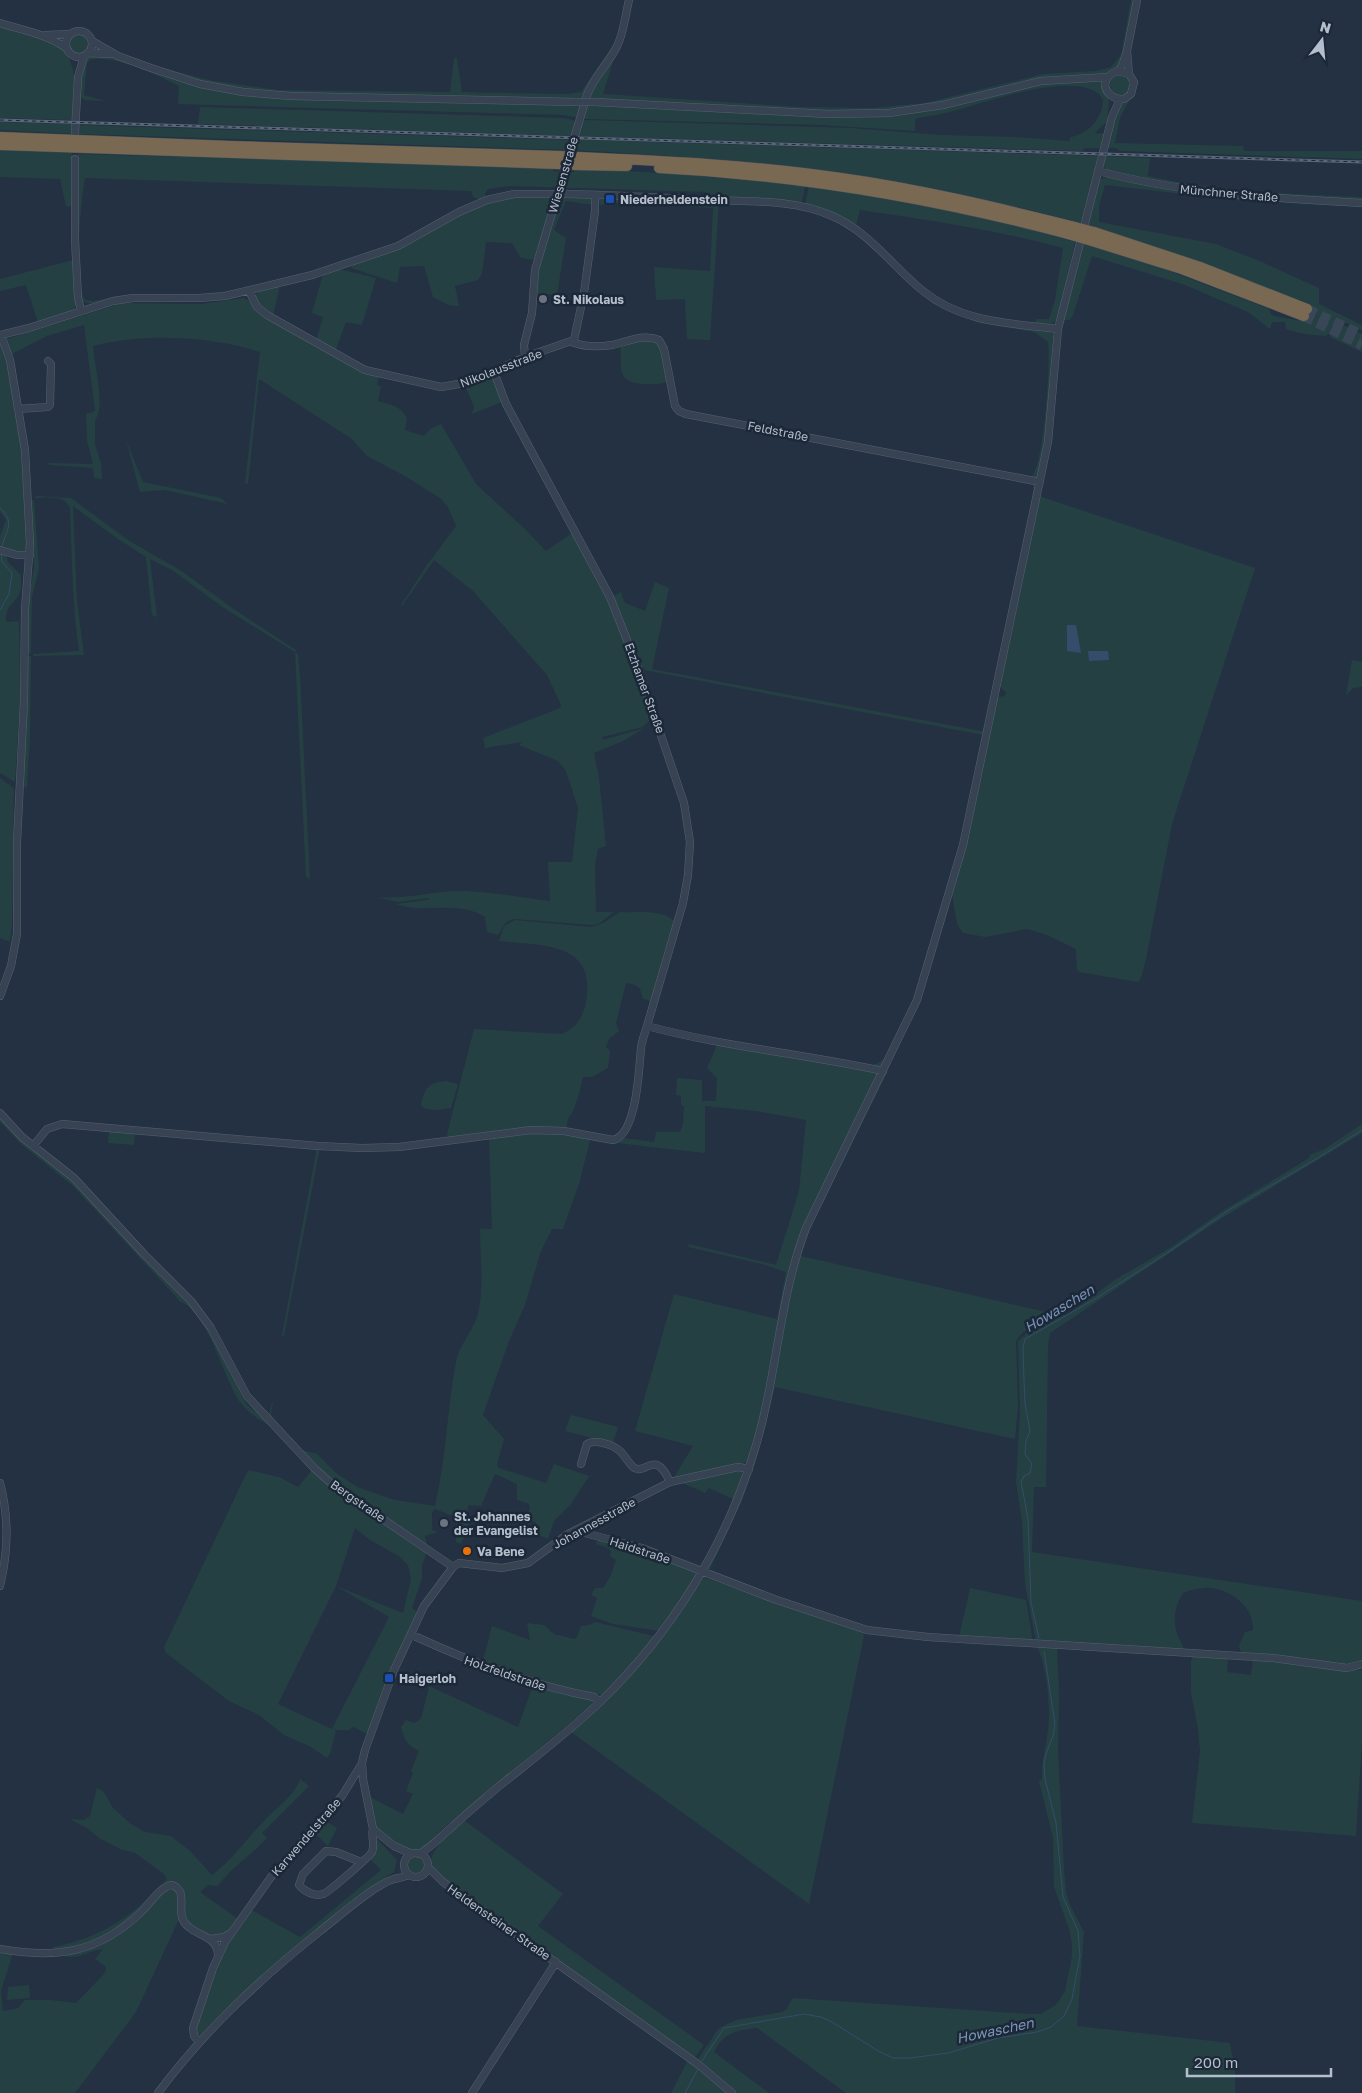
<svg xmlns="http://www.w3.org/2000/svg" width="1362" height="2093" viewBox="0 0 1362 2093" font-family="'Golos Text',sans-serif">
<rect width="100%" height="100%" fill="#233142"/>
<path fill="#254043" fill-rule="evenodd" d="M1131,0H1134L1127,41L1120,64L1107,74L1109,103L1107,122L1095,132L1097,134L1104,133L1100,148H1085L1082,151L576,136L583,121L587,120L851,128L942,135L1015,137L1069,141L1071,137C1089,133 1102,119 1103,100C1086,65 978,105 950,112C938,115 927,116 915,119V131L821,125L586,119L563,115L178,104L179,86C159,76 112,53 90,60L87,63L84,95L105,101L85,100L80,97C80,84 79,65 90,56H107L160,75L163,68L209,80L277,90L450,92L454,58H457L462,92L567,94L581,92L619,36H621L603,94L801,107L872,108L925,103L1043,74L1096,71L1111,67L1121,55Z
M0,26C16,32 39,34 53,42C81,57 74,93 74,120L0,118Z
M69 44a10 10 0 1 1 20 0a10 10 0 1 1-20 0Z
M1110 85a10 10 0 1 1 20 0a10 10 0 1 1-20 0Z
M1130,99L1120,118L1115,143L1243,146L1244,151H1362V159L1120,151L1116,148H1107L1113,122L1122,102Z
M200,107L564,118L573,120L576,123L572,136L198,124Z
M0,122L74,124L73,134L0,130Z
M79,125L572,140L568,150L79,134Z
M576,139L650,142L1098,156L1081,223C996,201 909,181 822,170C739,159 656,155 573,150Z
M0,150L72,153V204L69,207L66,206L60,179L0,177Z
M78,154L495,166L553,169V171L574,172L576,169C653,171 728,178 804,185L805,187L802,201L799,203L707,197L708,194L706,192L510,186L488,189L485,193V196L488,197L481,200L473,197L471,191L85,178C81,200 73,283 85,300L93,301L132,294H171L104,300L91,304L82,301L81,298L76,207Z
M1104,156L1150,158L1148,176C1219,192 1290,194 1362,197V207L1235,200L1105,185L1099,206V222L1216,244L1262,262L1319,288V304L1362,325V331L1347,323L1338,321L1332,326L1327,336C1313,335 1300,334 1286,329L1285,322H1272L1270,329L1248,312L1185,285L1092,256L1073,315L1070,320H1063L1083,244L1151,264L1269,309L1271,314L1274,316L1302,321L1308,305L1302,300L1301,301L1215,268L1087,224L1099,180L1107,177L1108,172L1103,166Z
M809,185L968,213L1075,242L1057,321L1048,325L1035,324L1036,319H1049L1055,300L1063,248C997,230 928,220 860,210L856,225L839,216L805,205Z
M505,197H590L593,205L566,201L554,230L566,238L557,295L534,293L535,260L521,258L512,243L486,242L482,274L478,280L455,286L459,306L448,305L433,297L424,266L400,267L397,283L351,268L353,265L407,245L477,206Z
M598,198L719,203L710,340L687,339L685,299L656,300L654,267L710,271L713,208L617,203L600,205Z
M73,260L77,304L73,311L38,322L26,285L0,291V279Z
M339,269L376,278L362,325L346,322L335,352L316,341L323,317L312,313L323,274Z
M280,285L273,316L261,309L255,295L261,290Z
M244,298L379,376L377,385L381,386L378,401C392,405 399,405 407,418L405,430L424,436L430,429L441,424L476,484L525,529L546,551L575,531L617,616L652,718L643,727L602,737V739H606L645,728L621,742L594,753L599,778L606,846L598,849L595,865L596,912H614L600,923L593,925L514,919L506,922L498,935L487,932L485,917C458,900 422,914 396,904L428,900L429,898L398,902L376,897C406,900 435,890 465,891C493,892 522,898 550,901L548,862H572L578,808L566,771L558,761L519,745L522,742L485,748L483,738L560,708L561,705L547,675L474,592L434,560L402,606L401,605L427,565L456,526L448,507L440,498L403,475L367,456L352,439L259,379L248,484L245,483L260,352C209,336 144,333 93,346C94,363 106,408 95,420V444L101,464L102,479L94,478L93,468L49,465L48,463L93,464L87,441L86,414L95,411L84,325L47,336L10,355L7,339L122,303L201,304Z
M942,306L1051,332L1053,334L1046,435L1037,478H1030C1044,472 1051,360 1048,342L1034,332L980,323L942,308Z
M1337,324L1343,325L1362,334V352L1330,337Z
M641,339L659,342L669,381C661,385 653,384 645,384C614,383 623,367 620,344Z
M0,342L7,360L21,444L27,545L26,551L22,553L0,548V536L6,520L0,512Z
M490,376L494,377L502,402L472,414L474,407L465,385Z
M126,440L143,482L221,498L228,504L165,490L140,492Z
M1034,484H1036L983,735L644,670L645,668L640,667L612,597L621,592L625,603L645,611L655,582L669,588L652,669L981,731L984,730L1030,511Z
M37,496L71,498L128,540L183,572L235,610L296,650L295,652L298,654L300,677L310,879L306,877L295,652L224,608L172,570L150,559L157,617L152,615L146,557L118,539L73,506L77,601L84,655L33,656V654L79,651C72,604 72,556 70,508C65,494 46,498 34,498Z
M1039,496L1255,568L1172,824L1146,959L1141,978L1138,982L1079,972L1077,970L1076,949L1047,935L1027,929L985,937L963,933L957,924L952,894L996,700L998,697L1005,696L1006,692L1001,688L1000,684Z
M31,500H34L39,568L32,597L31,653H27V609L34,567Z
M0,552L6,554L8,562L21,575C21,580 22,587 20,592C16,604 5,604 6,622L19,621L20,699L15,782L0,773Z
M28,656H31L30,737L27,788L23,786Z
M1352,660L1362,662V687L1353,688L1346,695Z
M0,778L14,788L12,925L10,942L0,938Z
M620,912C635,913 663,909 674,921L653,1006L648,1000L643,999L640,989L635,985L626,983L616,1023L619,1031L609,1039L606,1047L610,1051L608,1068L592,1077H583C581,1087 575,1113 568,1118L566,1130H504L449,1138L447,1134L474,1029L561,1034C576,1029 583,1017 586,1002C597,941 542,946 499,941L504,926L515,920L591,927L603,923Z
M718,1043L869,1067L882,1061L890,1052L887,1073L811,1226L801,1256L1060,1315C1046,1321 1022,1327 1016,1342L1018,1405L1015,1439L775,1387L756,1461L742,1501L711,1567L709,1573L708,1568L729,1525L752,1453L747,1462L743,1464L675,1479L674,1477L693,1446L635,1431L674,1294L777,1319L786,1272L762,1264L688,1247L689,1244L776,1265L799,1191L806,1120L757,1111L705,1106V1153L590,1140L579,1184L563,1229H552L541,1251L525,1305L509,1341L483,1415L504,1439L497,1465L499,1468L546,1483L554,1464L589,1476L571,1504L554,1521L548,1539L532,1532L536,1522L525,1520L530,1508L529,1504L517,1500V1484L495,1474L481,1506L468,1505L467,1517L470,1521L461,1544L456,1542L457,1526L453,1516L435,1509L432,1512V1530L438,1532L425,1536L428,1549L422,1565V1578L412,1608L419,1614L368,1734L353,1727L349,1730H334L336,1731L330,1754L327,1758L311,1747L284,1735L259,1715L229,1701L166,1653L164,1647L248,1470L279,1477L298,1487L312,1470L269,1416L272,1402H273L271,1414L272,1417L302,1450L317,1454L335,1472L357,1487L395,1500L435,1506C446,1459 447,1410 456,1362C458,1347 472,1332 477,1317C485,1290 480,1257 480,1229H492L489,1138L541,1131L615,1141L624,1138L654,1142L656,1132H680L683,1124L684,1106L681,1105V1096L676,1095L677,1078L702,1080V1101H716L717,1078L707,1068ZM355,1528L370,1540L399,1556L408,1565L411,1579L403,1613L336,1586ZM336,1586L389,1617L332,1729L278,1704Z
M446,1081L458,1084L451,1108C441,1109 428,1113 421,1105C425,1088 427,1083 446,1081Z
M0,1115L71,1179L188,1301L207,1326L246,1404L268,1422L267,1424C256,1418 248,1412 240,1402C223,1378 209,1312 179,1301V1300L73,1186L21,1144L0,1122Z
M1362,1124V1133L1222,1218L1050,1333L1048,1345L1046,1487H1034L1032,1552L1362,1601V1662L1355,1666L1241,1654L1239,1645L1245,1632L1253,1630C1254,1609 1236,1594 1217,1589C1207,1586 1193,1589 1183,1593C1176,1604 1172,1619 1177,1633C1179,1640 1183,1644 1185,1652L1036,1642L1025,1584L1022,1522L1016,1482L1020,1414L1018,1341L1028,1332L1071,1312L1116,1279L1168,1249L1221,1212L1309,1158L1311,1154L1323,1150Z
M109,1131L135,1133L134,1145L108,1143Z
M317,1147H320L284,1336L282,1335Z
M571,1415L618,1427L613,1443L565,1431Z
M737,1469L741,1470L744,1475L735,1500L709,1488L705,1493L678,1481Z
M598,1537L633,1547L692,1569L697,1573V1576L660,1631L613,1624L591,1616L597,1598L591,1595L595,1588H603L610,1577L616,1560L610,1556L611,1551L606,1547L596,1544Z
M703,1577L863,1632L864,1636L809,1904L571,1732L664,1634L682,1610Z
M970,1588L1026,1600L1033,1642L959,1637Z
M595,1622L654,1636V1640L602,1695L550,1687L482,1665L492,1626L530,1640L527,1623L544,1625L554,1634L574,1639L577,1637L581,1626L589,1625Z
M1037,1646L1057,1648L1059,1693L1058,1753L1064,1869L1066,1892L1070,1905L1084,1932L1077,2026L1230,2043L1235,2072V2093H846L757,2028C737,2030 723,2033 714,2052L769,2093H735L697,2060L719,2028L736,2020L782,2012L786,2010L793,1998L1030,2014H1041L1057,2004L1065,1991L1072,1956V1944L1069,1929L1054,1887L1053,1838L1039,1781L1042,1779C1041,1762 1046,1747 1048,1730C1051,1707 1047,1668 1037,1646Z
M1193,1656L1228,1657L1227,1672L1251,1675L1253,1658L1362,1670V1741L1356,1836L1192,1823L1200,1751L1198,1729L1191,1693V1661Z
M533,1685L594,1700V1703L439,1832C434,1837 428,1847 422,1850C411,1855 384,1836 375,1829L368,1796L403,1814L413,1794L406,1791L413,1773L411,1771L419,1751C407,1745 404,1740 401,1727L406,1720L414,1723L421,1719L429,1686L518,1727Z
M300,1779L309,1786L262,1833L267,1838C252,1855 231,1867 218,1886L208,1885L200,1892L238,1919C217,1949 204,1935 180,1917L136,2012L75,2093H0V1951L13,1953L1,1991L3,2011L18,2008L25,2000H51L76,2003L105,1973L106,1967L95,1959L103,1949C82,1952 78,1963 55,1953L53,1947C101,1938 135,1915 167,1879L164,1874L135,1853L120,1849L99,1838L87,1828L70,1819L84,1820L90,1816L97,1788L103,1791L113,1808L131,1824L145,1832L171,1836L190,1851L212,1875C234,1859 248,1836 268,1817C279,1805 295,1795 300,1779Z
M323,1820L337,1828L328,1846L314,1832Z
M464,1820L563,1894L538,1926L704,2045L695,2057H693L435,1873C420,1855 452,1831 464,1820Z
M374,1836L397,1860L394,1872C368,1888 345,1908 321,1927C279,1961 238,1996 201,2035H196L195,2032L222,1951L250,1909L300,1937L381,1870L371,1860L374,1851Z
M407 1866a9 9 0 1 1 18 0a9 9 0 1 1-18 0Z
M29,1985L30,1998L7,2000L8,1987Z
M688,2060L727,2093H671Z"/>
<path fill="#354c6b" d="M1067,625H1076L1081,653L1067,651Z
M1088,651H1108L1109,660L1089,661Z"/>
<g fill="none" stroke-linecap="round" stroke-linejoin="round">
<path stroke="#354c6b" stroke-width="1" d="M0,357V358
M0,508C16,523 6,529 2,547
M0,610L9,594L12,573L2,562L1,553
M1039,1638L1031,1603L1028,1518L1021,1482L1024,1476L1030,1473L1032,1464L1025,1454L1026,1441L1030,1431L1025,1404L1024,1380L1023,1348L1025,1339L1095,1299L1167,1253L1229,1210L1318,1158L1362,1130
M702,2061L724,2028L804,2014L821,2017L832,2022L878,2051L893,2058H910L948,2053L998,2038L1037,2032L1051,2027L1064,2016L1072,1999L1080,1956L1078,1931L1063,1897L1056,1823L1045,1779L1044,1764L1046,1754L1053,1736L1055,1724L1044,1651
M685,2093L698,2069"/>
<path stroke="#394657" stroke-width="10" stroke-dasharray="10 5" stroke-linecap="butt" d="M1307,309L1362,335
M1304,316L1362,345"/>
<g stroke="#55616f" stroke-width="8">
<path id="minor" d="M0,23C22,30 47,34 66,48
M66 44a13 13 0 1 1 26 0a13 13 0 1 1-26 0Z
M46,35L69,34
M92,41L118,56L151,68L200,84L243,92L291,96L577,102
M88,53L110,54
M1118,71L1129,74L1134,82L1131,94L1124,99C1111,100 1099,88 1109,76C1112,73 1116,72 1119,70C1123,66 1125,57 1127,51
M1129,74L1127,51L1137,0
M595,102L828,114L889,113L943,105L1041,81L1108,77
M75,133L78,77L84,56
M75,159V239L78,298L81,310
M1098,171C1184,194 1273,198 1362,203
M567,194C615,195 663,198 710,200C749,202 793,199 830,215C869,231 891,265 923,291C962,323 1010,323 1058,329
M249,291L257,307L267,315L365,370L441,387L470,382L525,357L574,340L584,293L595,211V195
M0,335L29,328L113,301L133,298H199L225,296L312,275L398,246L459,212L487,200L514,194H547
M572,342C584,347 598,347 612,345C627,342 643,333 659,340L664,349L675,406L679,411L686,414L1040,482
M525,357L524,345L532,313L535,270L587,95C593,79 605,67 614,52C623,37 625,17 629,0
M494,372L506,404L610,597L638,668L684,803L690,842L688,875L683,903L647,1026
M18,409L48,407L50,405L51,364L48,361
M0,550L17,555H30
M0,996L11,966L17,934V842L24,701L25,609L30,543L25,450L10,360L1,335
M0,1113L22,1137L74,1178L144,1254L191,1301L211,1328L247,1396L314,1468L333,1485L453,1567
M33,1146L47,1129L62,1124L318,1146L362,1148L399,1147L531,1130L564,1131L613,1140C637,1135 639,1068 641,1048C642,1040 645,1033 647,1026C725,1047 805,1054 883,1071
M581,1464L587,1444C596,1439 613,1445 620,1451C625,1456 628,1462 633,1467C646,1477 654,1447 670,1482
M0,1483C9,1517 8,1553 0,1586
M577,1531L642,1548L774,1599L867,1630L928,1637L1273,1658L1347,1668L1362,1664
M412,1635C471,1662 530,1685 594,1697L600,1702
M404 1865a12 12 0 1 1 24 0a12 12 0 1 1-24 0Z
M412,1854L394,1846L373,1829L363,1779L362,1763L365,1750L394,1670L424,1606L453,1567L459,1563L502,1568L528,1563L568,1534L670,1482L738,1467L749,1469
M419,1854C432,1847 441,1836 452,1827C467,1813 483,1800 498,1787C533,1759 569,1732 601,1701C671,1633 724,1548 753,1455C777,1381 778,1301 806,1228L917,1000L963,845L1048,442L1058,329L1112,117L1120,99
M361,1862L336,1852L326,1851L303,1874L299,1885C304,1891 314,1897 323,1894C328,1893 371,1855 372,1852C375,1845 371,1836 373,1829
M428,1867L443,1882L699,2065L732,2093
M210,1939L224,1937L231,1933
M0,1949C56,1959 99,1953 141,1912C150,1904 159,1887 172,1885C189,1891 176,1910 184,1922C194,1937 218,1934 218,1956
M199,2042L194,2036L193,2028L213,1968L225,1942L271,1877L342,1796L361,1765
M158,2093C204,2031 259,1980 319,1932C337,1918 374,1885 394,1879C399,1878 404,1877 409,1875
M472,2093L556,1962"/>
</g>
<g stroke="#424e5c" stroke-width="11">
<path id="highway" d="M0,137L230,146L559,156
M0,145L558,164
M577,157C666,161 754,165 841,178C919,189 995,207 1071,226
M576,165L627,166
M659,168C798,175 934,198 1068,234
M1094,232L1200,267L1307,309
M1092,241L1182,269L1304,316"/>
</g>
<use href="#minor" stroke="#374352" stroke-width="7"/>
<use href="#highway" stroke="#796953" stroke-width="10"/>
<g stroke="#596779" stroke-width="3">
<path id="rail" d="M0,120L1362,162"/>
</g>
<use href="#rail" stroke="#1c2837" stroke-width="1" stroke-dasharray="4" stroke-linecap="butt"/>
<g stroke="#55616f" stroke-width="8" stroke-linecap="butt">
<path id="minor-bridge" d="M577,102H595
M547,194H567"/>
</g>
<g stroke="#424e5c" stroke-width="11" stroke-linecap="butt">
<path id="highway-bridge" d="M559,156L577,157
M558,164L576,165
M1071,226L1094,232
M1068,234L1092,241"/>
</g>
<use href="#minor-bridge" stroke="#374352" stroke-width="7"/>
<use href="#highway-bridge" stroke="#796953" stroke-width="10"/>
</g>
<g fill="#1a4fb4" stroke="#1c2837" stroke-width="2">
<rect x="605" y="194" width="10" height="10" rx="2.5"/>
<rect x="384" y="1673" width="10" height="10" rx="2.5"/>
</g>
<g fill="#6b7280" stroke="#1c2837" stroke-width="2">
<circle cx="543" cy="299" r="5"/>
<circle cx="444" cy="1523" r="5"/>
</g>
<circle fill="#e8710a" stroke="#1c2837" stroke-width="2" cx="467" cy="1551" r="5"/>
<g text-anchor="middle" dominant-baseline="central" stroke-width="5" stroke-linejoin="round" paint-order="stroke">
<g font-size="12" fill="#b4becc" stroke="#1c2837">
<text transform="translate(563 175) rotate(-74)">Wiesenstraße</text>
<text transform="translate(1229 193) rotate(5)">Münchner Straße</text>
<text transform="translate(501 368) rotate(-21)">Nikolausstraße</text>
<text transform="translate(778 431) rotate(11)">Feldstraße</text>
<text transform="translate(645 688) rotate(70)">Etzhamer Straße</text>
<text transform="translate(358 1501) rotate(35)">Bergstraße</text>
<text transform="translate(594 1523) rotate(-29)">Johannesstraße</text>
<text transform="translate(640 1550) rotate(18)">Haidstraße</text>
<text transform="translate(505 1673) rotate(19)">Holzfeldstraße</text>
<text transform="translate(306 1837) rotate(-49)">Karwendelstraße</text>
<text transform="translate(499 1922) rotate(35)">Heldensteiner Straße</text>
</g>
<g font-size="12" font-weight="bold" fill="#b4becc" stroke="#1c2837" text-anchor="start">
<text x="620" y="199">Niederheldenstein</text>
<text x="553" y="299">St. Nikolaus</text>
<text x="454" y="1516">St. Johannes<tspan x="454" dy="14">der Evangelist</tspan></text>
<text x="477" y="1551">Va Bene</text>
<text x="399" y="1678">Haigerloh</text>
</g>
<g font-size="14" font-style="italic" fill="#7994b6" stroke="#1c2837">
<text transform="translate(1059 1308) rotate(-31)">Howaschen</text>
<text transform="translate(995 2030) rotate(-12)">Howaschen</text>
</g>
</g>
<g transform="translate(1322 40) rotate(16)" stroke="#1c2837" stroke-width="4" paint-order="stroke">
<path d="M0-4L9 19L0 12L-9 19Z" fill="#b4becc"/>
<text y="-8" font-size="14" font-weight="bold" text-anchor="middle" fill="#b4becc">N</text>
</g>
<path d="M1187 2068v8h144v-8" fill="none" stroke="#b4becc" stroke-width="2.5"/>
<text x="1194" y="2068" font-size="15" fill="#b4becc" stroke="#1c2837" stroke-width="4" paint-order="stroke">200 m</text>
</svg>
